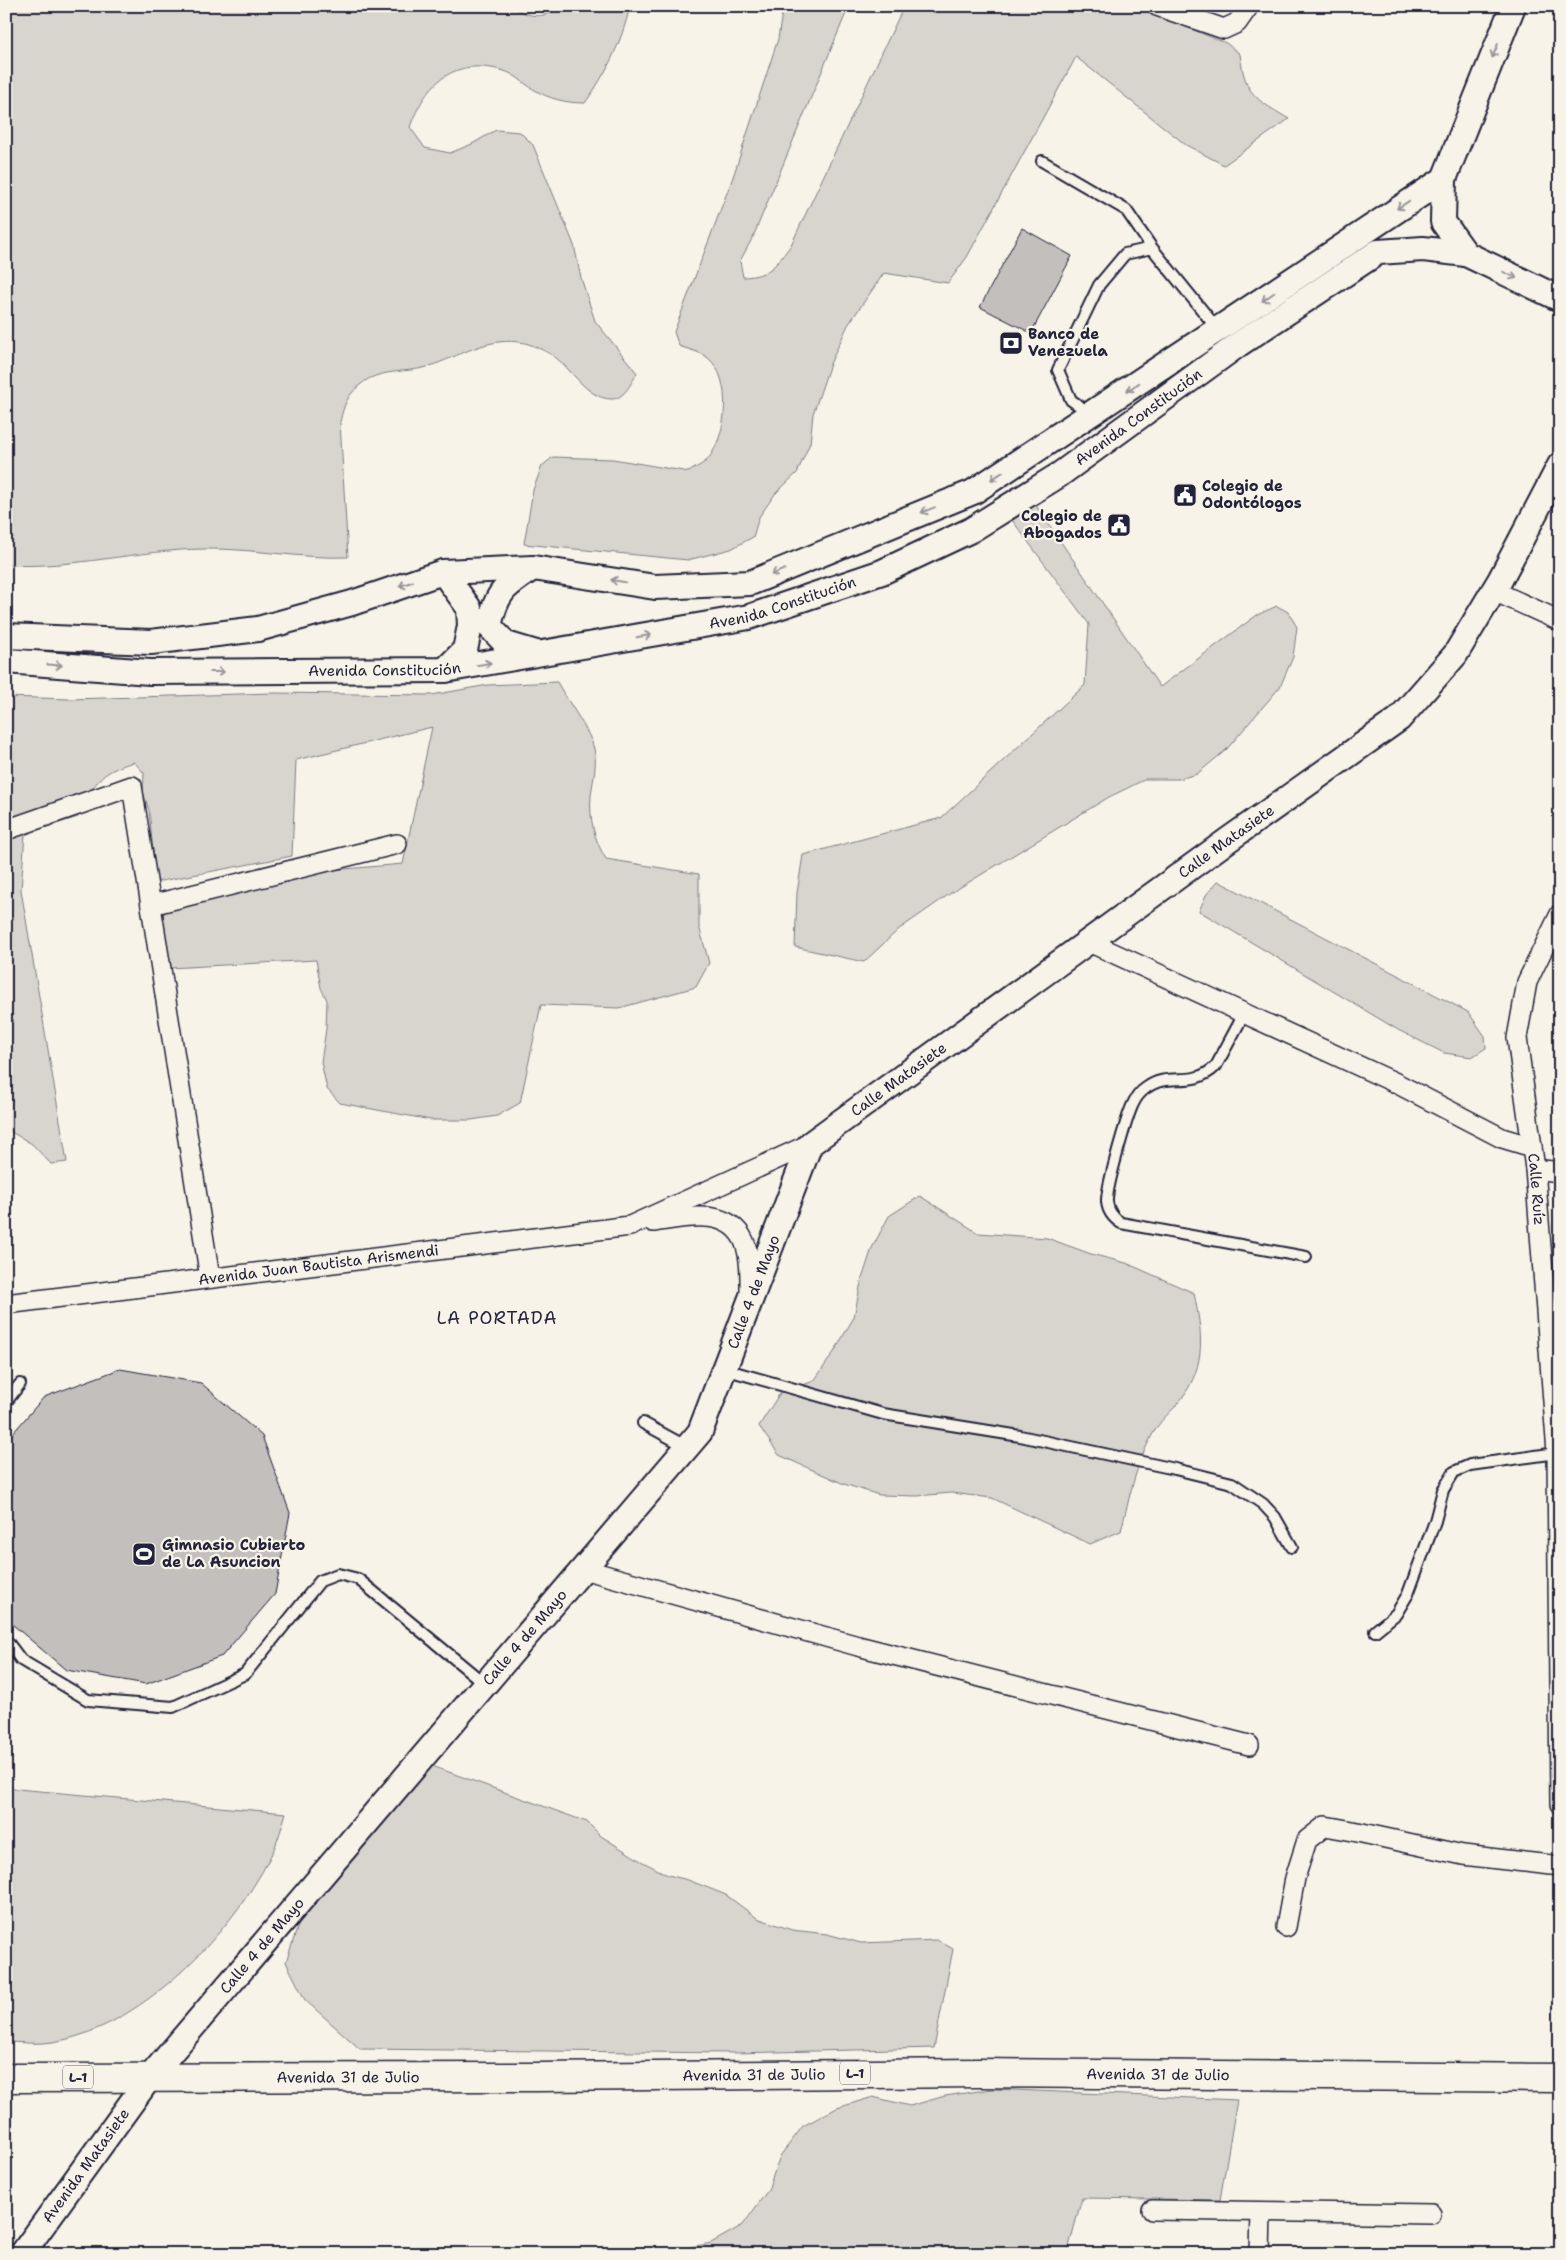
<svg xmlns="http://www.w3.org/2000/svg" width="1566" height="2260" viewBox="0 0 1566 2260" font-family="'Shantell Sans',sans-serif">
<rect width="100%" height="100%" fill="#f7f3e8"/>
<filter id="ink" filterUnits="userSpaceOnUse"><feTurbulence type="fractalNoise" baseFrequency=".02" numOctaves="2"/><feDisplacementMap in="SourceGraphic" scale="10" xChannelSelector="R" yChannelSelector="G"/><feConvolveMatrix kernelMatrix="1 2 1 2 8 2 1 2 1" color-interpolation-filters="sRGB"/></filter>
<g filter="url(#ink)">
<path fill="#d8d5cf" stroke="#7d7c85" d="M6,6H511C531,18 540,19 561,8L562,6H630C622,42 606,74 585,103C566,103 549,99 533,89C523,83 515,74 504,71C454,56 426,83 410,127L425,148L450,153L472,144L496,130L520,132L533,145L574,245L581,278L595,321L637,373C632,382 624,399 612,399C586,399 572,368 552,355C545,351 533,345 525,343C488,335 459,357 427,367C405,373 379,369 361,384C347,396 344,404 340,422L348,557C300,559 252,548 204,549C137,550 73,569 6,565Z
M783,6H849L753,237L740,261L743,277C770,276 776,265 791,245L904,6H1133L1226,43L1240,54C1245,96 1256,99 1289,119L1224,165L1186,145L1076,57L967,257L948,283L884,273L848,325L830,364L813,414L810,443L797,473L775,494L759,517L753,537L731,549L688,560L524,544L533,490L542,466L553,457L613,459L689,472C694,468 704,464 708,459C727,436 733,378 708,358C701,352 687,349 679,346L674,332L733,177L778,39Z
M1035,504L1160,687L1257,615L1277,606L1288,612L1297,627L1293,657L1280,687L1226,750L1197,774L1179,779H1146L1109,797L951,893L898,930L864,962L795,947L797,893L803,855L941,818L1085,685L1089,624L1012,520Z
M557,682C567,700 584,723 592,742C599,761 593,777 591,796C589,818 594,840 606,859L699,874V926L709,963L696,987L619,1008L541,1005L520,1103L497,1116L471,1120H431L340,1103L327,1089L321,1062L326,1029L327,1000L321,988L316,960L169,968L158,929L166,908L310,872L403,864L432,727L296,760L292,856L156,882L149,810L143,792L144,773L134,762C98,772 93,785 78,817L25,834L21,890L67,1162L51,1164L32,1144L6,1129V697L70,699L274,693L432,695L488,685Z
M1218,881L1468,1012L1485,1036L1486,1048L1472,1057L1444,1053L1398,1030L1199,911L1206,895Z
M920,1196L978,1233L1047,1238L1091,1254L1126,1263L1194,1293C1202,1333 1207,1363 1182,1398C1175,1409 1164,1416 1157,1427C1137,1458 1130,1495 1121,1531L1090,1544L992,1498L951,1493L917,1496L879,1495L844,1484L779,1455L759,1426L780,1393L814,1381L834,1352L854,1317L861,1282L872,1248L889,1216Z
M421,1762L587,1822L601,1836L641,1861L668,1875L688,1880L726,1895L757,1918L792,1930L827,1934L861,1943L937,1940L953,1949L934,2048L735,2053L360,2049L305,2000L286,1962L304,1908Z
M6,1788L286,1813C282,1825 279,1838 274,1849C237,1929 137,2035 44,2043C32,2044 19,2042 6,2042Z
M992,2089L1237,2100L1220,2200L1082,2198L1067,2254H656L711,2243L743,2225L768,2190L780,2156L803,2126L837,2108L873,2097L910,2106L945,2096Z"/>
<path fill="#c2bfbd" stroke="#22223b" d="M1022,228L1072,256L1031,333L980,307Z
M120,1369L201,1383L262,1436L290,1513L275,1594L222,1656L146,1684L66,1670L6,1619V1441L44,1397Z"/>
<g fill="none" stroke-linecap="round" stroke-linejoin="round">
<g stroke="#22223b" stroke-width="14">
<path id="service" d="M1042,161L1126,210L1152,248
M1091,414L1071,400L1058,370L1099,285L1125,254L1152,248L1219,331
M1244,1014L1216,1066C1191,1090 1170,1070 1146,1088C1140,1092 1135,1099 1132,1106C1126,1120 1106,1188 1107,1202C1108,1211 1113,1218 1121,1223L1306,1257
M724,1369L883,1414L1020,1436L1175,1469L1232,1483L1263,1504L1275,1517L1292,1547
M6,1402L20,1384
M643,1423L687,1447
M1375,1631L1396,1614L1408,1594L1435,1521L1443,1490L1454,1472L1470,1465L1557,1453
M6,1640L21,1660L88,1700L173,1707L245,1674L320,1581L338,1574L358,1579L485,1684"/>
</g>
<g stroke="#22223b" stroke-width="22">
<g id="minor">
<path d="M1157,6L1224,29L1237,23L1249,6"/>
<path d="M1494,591L1560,621"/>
<path d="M6,830L132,786L210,1278"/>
<path d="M151,905L397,844"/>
<path id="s1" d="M1560,914L1527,982L1517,1038L1535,1169L1557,1453L1560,1805"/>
<path d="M1089,942L1396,1083L1502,1138L1532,1147"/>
<path d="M1535,1169L1560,1172"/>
<path d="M653,1222C683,1218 728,1206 744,1241C751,1257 750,1278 750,1295"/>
<path id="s2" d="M6,1304L630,1226L810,1144"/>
<path d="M583,1569L858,1646L1249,1745"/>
<path d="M1286,1927L1295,1878L1307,1840L1325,1826L1353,1831L1463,1855L1560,1866"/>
<path d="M1152,2210L1431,2214"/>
<path d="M1260,2254L1261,2212"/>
</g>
</g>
<g stroke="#22223b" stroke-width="28">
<g id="tertiary">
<path d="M1513,6L1444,179L1443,222L1466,254L1560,299"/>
<path d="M533,568C504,587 497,591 489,626L506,644L536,653"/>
<path d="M443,572L469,608L470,626L465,650L445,670"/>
<path d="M6,636L151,642L258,629L352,603L443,572L533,568L655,587L750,583L973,492L1444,179"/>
<path id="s3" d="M6,661L150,672L445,670L749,617L882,572L971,530L1059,475L1239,344L1378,252L1423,249L1466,254"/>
<path id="s4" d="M22,2254L150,2077L700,1432L810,1144L1228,840L1399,719L1455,655L1500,580L1560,465"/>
</g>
</g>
<g stroke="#22223b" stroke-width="31">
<g id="primary">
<path id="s5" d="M6,2078L538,2077L978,2073L1560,2078"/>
</g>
</g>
<use href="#service" stroke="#f7f3e8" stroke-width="10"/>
<use href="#minor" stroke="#f7f3e8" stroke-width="19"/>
<use href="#tertiary" stroke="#f7f3e8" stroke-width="24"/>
<use href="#primary" stroke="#f7f3e8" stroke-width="28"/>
</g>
<defs><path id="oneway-shaft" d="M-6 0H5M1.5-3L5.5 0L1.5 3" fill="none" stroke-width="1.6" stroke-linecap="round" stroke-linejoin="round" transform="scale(1.25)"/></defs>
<g stroke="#97959a">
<use href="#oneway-shaft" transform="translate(1495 51) rotate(112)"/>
<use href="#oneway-shaft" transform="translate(1403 205) rotate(147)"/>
<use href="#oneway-shaft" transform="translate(1510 275) rotate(25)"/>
<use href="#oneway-shaft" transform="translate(1268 297) rotate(145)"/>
<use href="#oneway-shaft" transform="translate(1133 387) rotate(147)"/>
<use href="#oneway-shaft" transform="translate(997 476) rotate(147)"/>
<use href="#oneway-shaft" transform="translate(928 510) rotate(158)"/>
<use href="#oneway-shaft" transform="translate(778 572) rotate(158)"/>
<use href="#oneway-shaft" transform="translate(618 581) rotate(-171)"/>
<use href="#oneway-shaft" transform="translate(406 584) rotate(161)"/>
<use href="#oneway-shaft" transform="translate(644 636) rotate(-10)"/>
<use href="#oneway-shaft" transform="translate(484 664) rotate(-9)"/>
<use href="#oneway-shaft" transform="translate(55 665) rotate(4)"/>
<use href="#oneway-shaft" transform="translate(217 672)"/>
</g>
</g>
<defs>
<g id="bank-square" transform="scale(1.25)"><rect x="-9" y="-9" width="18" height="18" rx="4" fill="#22223b" stroke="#f7f3e8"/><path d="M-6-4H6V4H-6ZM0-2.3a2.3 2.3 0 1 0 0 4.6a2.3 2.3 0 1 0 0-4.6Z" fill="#fff"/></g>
<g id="civic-square" transform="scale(1.25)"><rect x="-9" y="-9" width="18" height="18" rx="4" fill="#22223b" stroke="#f7f3e8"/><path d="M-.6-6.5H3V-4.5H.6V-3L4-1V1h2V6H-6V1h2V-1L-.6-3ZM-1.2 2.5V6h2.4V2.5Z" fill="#fff"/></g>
<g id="stadium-square" transform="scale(1.25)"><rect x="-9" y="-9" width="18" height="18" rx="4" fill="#22223b" stroke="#f7f3e8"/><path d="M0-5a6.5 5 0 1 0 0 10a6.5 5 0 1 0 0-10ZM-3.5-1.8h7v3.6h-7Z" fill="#fff"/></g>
</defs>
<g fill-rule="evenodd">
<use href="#bank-square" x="1011" y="343"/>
<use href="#civic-square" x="1185" y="495"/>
<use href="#civic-square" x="1119" y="525"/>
<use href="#stadium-square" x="144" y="1554"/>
</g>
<g text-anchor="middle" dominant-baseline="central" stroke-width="4.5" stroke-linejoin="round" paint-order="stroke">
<g fill="#f7f3e8" stroke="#62616f" stroke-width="1">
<rect x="840" y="2061.5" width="30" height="23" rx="4"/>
<rect x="63" y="2065.5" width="30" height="23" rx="4"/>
</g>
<g font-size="14" font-weight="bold" fill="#22223b">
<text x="855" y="2073">L-1</text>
<text x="78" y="2077">L-1</text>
</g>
<g font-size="15" font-weight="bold" fill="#22223b" stroke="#f7f3e8" text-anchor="start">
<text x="1028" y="334">Banco de<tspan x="1028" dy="17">Venezuela</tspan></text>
<text x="1202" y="486">Colegio de<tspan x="1202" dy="17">Odontólogos</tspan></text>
<text x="1102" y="516" text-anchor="end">Colegio de<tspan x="1102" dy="17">Abogados</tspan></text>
<text x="162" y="1545">Gimnasio Cubierto<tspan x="162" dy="17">de La Asuncion</tspan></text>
</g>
<g font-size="15" fill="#22223b" stroke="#f7f3e8">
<text stroke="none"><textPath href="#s3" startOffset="1189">Avenida Constitución</textPath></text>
<text stroke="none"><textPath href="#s3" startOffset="784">Avenida Constitución</textPath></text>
<text stroke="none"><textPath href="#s3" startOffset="379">Avenida Constitución</textPath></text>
<text stroke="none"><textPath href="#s4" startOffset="1889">Calle Matasiete</textPath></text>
<text stroke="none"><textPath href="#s4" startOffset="1484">Calle Matasiete</textPath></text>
<text stroke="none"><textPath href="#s1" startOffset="285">Calle Ruíz</textPath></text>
<text stroke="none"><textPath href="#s2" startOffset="315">Avenida Juan Bautista Arismendi</textPath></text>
<text stroke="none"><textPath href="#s4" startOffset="1216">Calle 4 de Mayo</textPath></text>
<text stroke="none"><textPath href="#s4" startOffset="796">Calle 4 de Mayo</textPath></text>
<text stroke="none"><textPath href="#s4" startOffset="391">Calle 4 de Mayo</textPath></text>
<text stroke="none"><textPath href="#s5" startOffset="748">Avenida 31 de Julio</textPath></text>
<text stroke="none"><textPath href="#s5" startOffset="1152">Avenida 31 de Julio</textPath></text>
<text stroke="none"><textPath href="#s5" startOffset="342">Avenida 31 de Julio</textPath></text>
<text stroke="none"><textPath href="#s4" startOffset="109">Avenida Matasiete</textPath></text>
</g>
<g font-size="18" letter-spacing="1" fill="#22223b" stroke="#f7f3e8">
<text x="497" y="1318">LA PORTADA</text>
</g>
</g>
<rect width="1566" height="2260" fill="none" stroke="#f7f3e8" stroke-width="25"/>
<rect x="12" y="12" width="1541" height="2235" fill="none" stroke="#22223b" stroke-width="2" filter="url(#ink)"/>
</svg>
